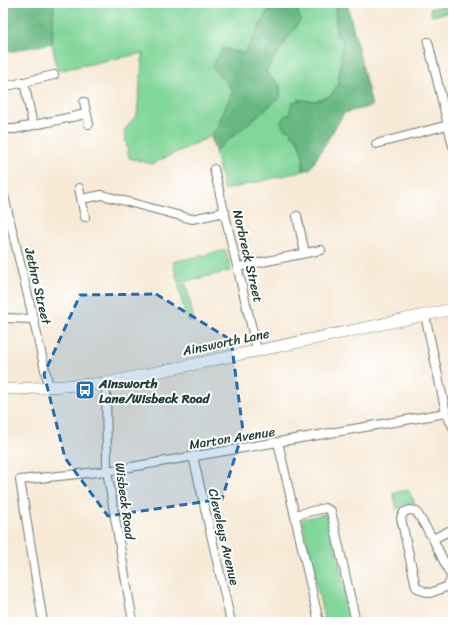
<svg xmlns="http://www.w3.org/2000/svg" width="456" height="625" viewBox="0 0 456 625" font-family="Sriracha,sans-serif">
<rect width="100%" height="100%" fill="#fff"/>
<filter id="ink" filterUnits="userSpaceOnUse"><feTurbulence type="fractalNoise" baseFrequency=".025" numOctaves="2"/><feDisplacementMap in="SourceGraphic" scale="8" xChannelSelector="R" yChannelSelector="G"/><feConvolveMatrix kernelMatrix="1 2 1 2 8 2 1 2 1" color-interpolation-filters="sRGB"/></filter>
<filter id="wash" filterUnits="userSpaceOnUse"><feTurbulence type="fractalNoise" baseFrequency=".012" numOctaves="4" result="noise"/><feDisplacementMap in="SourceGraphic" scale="16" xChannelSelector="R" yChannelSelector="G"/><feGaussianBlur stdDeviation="0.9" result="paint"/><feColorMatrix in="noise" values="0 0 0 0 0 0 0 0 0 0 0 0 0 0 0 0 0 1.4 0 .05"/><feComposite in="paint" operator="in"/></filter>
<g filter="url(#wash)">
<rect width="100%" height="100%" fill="#f7e9d5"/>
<path fill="#81d699" stroke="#508a66" d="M54,3H268L269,8L245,53L233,90L217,127L211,136L152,164L129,158L124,131L137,114L143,53L57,71L52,43Z
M294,3H336V35L343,40L338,85L330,96L316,101L298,100L290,130L292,136L296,137L303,155V171L224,190L215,151L280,97V85L265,72L301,19Z
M453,4V11L432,16L430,9Z
M226,250L231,271L178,283L173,262Z
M186,284L194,320L189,321L188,315H185L178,285Z
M408,490L415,503C408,503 402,504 397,510L393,493Z
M325,514L329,516L350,616L348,620L340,622H325L302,520V519Z"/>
<path fill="#68b781" stroke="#447a5a" d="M3,3H54L52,43L3,53Z
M268,3H294L301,19L265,72L280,85V97L215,151L211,136L217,127L233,90L212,67L222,49L245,53L269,9Z
M336,3H347L372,106L344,113L310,169L303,171V155L297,137L292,136L290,130L284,129L281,123L284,116L289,115L292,103L298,100L316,101L331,96L338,85L343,40L336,35Z"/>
</g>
<g filter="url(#ink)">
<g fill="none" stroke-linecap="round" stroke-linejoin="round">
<g stroke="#6b796c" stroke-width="10">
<path id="minor" d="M428,42L453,146
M24,82L33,125
M3,87L54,75
M84,102L89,124
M3,129H15L86,114
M376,144L448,125
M214,169L257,350
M79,188L85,217
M3,192L28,296L49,387
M81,199L102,195L192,219L225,212
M297,216L305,253
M238,267L321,250
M425,315L446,413L453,427
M3,318L34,319
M106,383L107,471L133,622
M278,442L319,622
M193,456L231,622
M410,510L416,511L433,539L451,576L450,582L446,587L430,593L423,591L416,587L401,518L404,512Z
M295,515L325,508L331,511L355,618L354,622
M433,539L453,529
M43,622L20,480L107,471L278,442L446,413"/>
</g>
<g stroke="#6b796c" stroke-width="12">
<path id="secondary" d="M3,389H20L106,383L453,309"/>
</g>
<use href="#minor" stroke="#fff" stroke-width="8"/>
<use href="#secondary" stroke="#fff" stroke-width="11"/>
</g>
</g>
<path fill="#1f6fb2" fill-opacity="0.2" stroke="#1f6fb2" stroke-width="3" stroke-dasharray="8 5" stroke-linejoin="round" d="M156,294L231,340L243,431L222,499L108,516L65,458L44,374L80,295Z"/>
<defs>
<g id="bus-square" transform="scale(1)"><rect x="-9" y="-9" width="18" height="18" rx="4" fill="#1f6fb2" stroke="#fff"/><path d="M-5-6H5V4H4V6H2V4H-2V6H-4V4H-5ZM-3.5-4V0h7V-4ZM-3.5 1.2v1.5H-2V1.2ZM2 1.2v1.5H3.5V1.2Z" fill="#fff"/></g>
</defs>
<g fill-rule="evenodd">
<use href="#bus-square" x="85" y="390"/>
</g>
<g text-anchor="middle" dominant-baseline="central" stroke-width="4" stroke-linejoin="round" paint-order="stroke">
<g font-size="13" fill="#1f3d34" stroke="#fff">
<text transform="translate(248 256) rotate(77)">Norbreck Street</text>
<text transform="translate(38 286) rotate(77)">Jethro Street</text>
<text transform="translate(226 342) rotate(-12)">Ainsworth Lane</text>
<text transform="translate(232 438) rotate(-9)">Marton Avenue</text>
<text transform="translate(125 501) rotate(82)">Wisbeck Road</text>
<text transform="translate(224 537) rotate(77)">Cleveleys Avenue</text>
</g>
<g font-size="13" font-weight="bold" fill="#1f3d34" stroke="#fff" text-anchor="start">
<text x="99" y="383">Ainsworth<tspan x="99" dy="15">Lane/Wisbeck Road</tspan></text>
</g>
</g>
<rect width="456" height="625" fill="none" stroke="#fff" stroke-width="16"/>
</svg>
